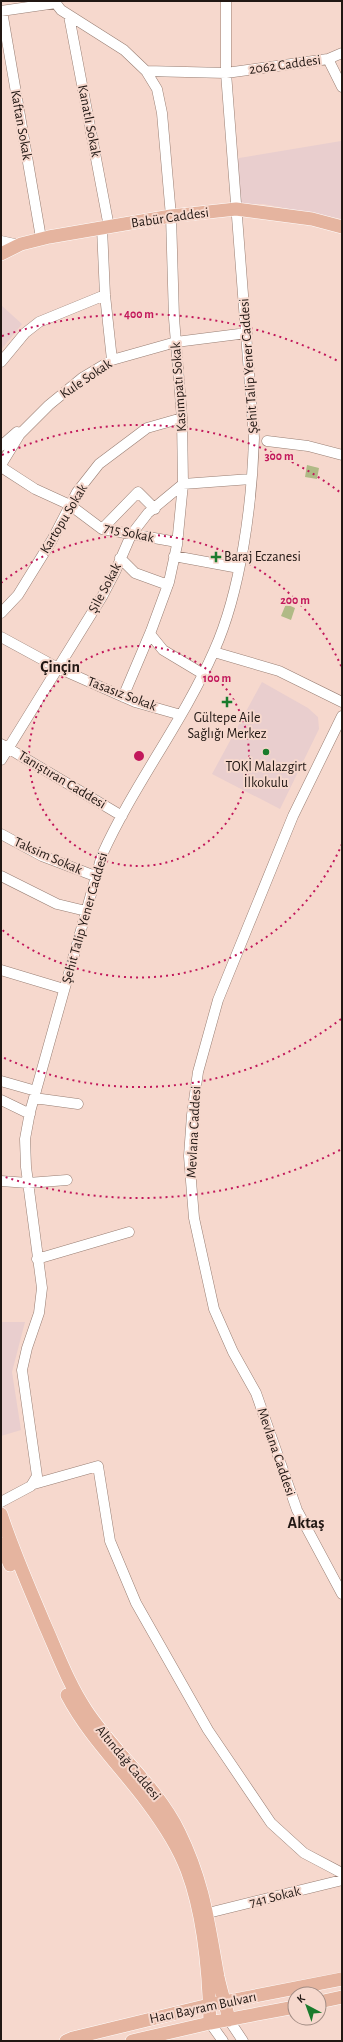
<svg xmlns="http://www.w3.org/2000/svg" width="343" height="2042" viewBox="0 0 343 2042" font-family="'Alegreya Sans',sans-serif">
<rect width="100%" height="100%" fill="#f6d8cd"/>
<path fill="#e9cece" d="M341,141L342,219L263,204H241L237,163L239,158Z
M1,305L22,324L1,350Z
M262,682L308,708L318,717L319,729L280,809L212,774Z
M1,1322H25L12,1372L21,1430L1,1436Z"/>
<path fill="#b0ba86" d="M307,465L319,468L317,479L305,477Z
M286,604L295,608L291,620L281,616Z"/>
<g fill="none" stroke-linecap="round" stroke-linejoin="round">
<g stroke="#987e73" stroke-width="11">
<path id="minor" d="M54,1L61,10L124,50L146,71L157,89L162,113L171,216L174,318L182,418L183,484L177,545L169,582L151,631L123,697
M1,11L56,3
M2,11L41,238
M69,16L109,227
M328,59L342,87
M146,71L226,73L328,59L342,53
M102,228L105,295L112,360
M1,241L19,245
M1,362L25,333L39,322L105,295
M267,441L308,446L342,455
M1,446L17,432
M1,465L20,434L49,405L82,378L112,360L176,342L247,333
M1,467L35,489L70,505L102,529L177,542
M102,529L138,492L155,509
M174,556L239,568
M120,558L135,573L168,585
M1,613L18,595L52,540L77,492L99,464L147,428L182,418
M150,634L163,650L203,674
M1,637L58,668L135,702L181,715
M214,652L279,671L342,702
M342,716L293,816L218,1000L198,1072L192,1115L189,1156L194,1218L214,1309L233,1352L256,1393L297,1510L342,1594
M1,744L122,816
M1,760L103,595L115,572L131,535L148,513L183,484L251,479
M1,834L42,856L95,876
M1,876L57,904L86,911
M1,970L64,989
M1,1081L36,1091
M34,1098L78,1104
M1,1100L30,1114
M1,1181L28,1183L67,1180
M37,1259L129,1232
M34,1484L98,1466L110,1541L136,1603L208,1730L271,1823L304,1853L342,1873
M1,1502L31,1486L37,1476L22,1370L27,1348L39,1313L42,1288L26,1167L25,1139L30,1112L102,855C134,784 183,722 214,651C241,591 252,504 254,438L226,73V1
M208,1913L342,1880
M229,2020L243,2041
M210,2023L223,2041"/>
</g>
<g stroke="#fff" stroke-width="14">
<path id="major" d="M1,254L21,244L49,237L171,216L236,209L312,219L342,227
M1,1514C13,1551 29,1587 44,1623C57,1652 68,1683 86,1710C114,1753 156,1785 179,1832C204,1883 208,1922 218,1977C221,1991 226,2006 229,2020
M1,1544L10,1565
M67,1695C88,1735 120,1766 147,1802C162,1822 178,1846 187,1870C204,1915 209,1974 210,2023
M319,2002L342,1997
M66,2041L73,2038L209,2005L342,1979
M132,2041L210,2023L295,2007"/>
</g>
<use href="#minor" stroke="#fff" stroke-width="10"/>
<use href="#major" stroke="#e5b49f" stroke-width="13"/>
</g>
<g fill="none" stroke="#c2185b" stroke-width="2" stroke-dasharray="2 4">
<circle cx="139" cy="756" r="110"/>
<path d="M342 844A221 221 0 0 1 1 929M1 583A221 221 0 0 1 342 668"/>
<path d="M341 1019A331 331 0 0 1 2 1057M2 455A331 331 0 0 1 341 493"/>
<path d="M340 1150A442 442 0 0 1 2 1176M2 336A442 442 0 0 1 340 362"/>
</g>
<g fill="#1a7b2c" stroke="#f6d8cd" stroke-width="1.5">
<path d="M214 551h4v4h4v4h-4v4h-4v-4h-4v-4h4z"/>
<path d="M225 696h4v4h4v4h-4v4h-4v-4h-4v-4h4z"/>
<circle cx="266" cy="752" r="4"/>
</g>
<g text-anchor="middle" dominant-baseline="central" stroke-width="4" stroke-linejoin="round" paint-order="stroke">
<g font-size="14" fill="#211713" stroke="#f6d8cd">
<text transform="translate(285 65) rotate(-8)">2062 Caddesi</text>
<text transform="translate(89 121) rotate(79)">Kanatlı Sokak</text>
<text transform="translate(21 125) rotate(80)">Kaftan Sokak</text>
<text transform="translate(170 218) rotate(-8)">Babür Caddesi</text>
<text transform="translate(249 366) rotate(-94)">Şehit Talip Yener Caddesi</text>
<text transform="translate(86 379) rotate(-34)">Kule Sokak</text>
<text transform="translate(179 387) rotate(-94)">Kasımpatı Sokak</text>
<text transform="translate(64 519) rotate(-59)">Kartopu Sokak</text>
<text transform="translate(129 533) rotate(12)">715 Sokak</text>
<text transform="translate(105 588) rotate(-62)">Şile Sokak</text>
<text transform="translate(122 694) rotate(21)">Tasasız Sokak</text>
<text transform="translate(62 780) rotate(31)">Tanıştıran Caddesi</text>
<text transform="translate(48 856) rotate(24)">Taksim Sokak</text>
<text transform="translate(85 918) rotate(-74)">Şehit Talip Yener Caddesi</text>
<text transform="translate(194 1132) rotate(-87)">Mevlana Caddesi</text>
<text transform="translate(276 1452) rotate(71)">Mevlana Caddesi</text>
<text transform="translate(128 1763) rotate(50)">Altındağ Caddesi</text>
<text transform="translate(275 1897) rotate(-14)">741 Sokak</text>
<text transform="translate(203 2008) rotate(-12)">Hacı Bayram Bulvarı</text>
</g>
<g font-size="14" fill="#211713" stroke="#f6d8cd">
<text x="224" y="557" text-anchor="start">Baraj Eczanesi</text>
<text x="227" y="718">Gültepe Aile<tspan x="227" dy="16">Sağlığı Merkez</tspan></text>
<text x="266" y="767">TOKİ Malazgirt<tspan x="266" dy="16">İlkokulu</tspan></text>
</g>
<g font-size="16" font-weight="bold" fill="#211713" stroke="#f6d8cd">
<text x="60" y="667">Çinçin</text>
<text x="306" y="1523">Aktaş</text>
</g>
</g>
<circle cx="139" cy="756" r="6" fill="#c2185b" stroke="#f6d8cd" stroke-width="2"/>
<g font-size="12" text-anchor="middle" font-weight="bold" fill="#c2185b" stroke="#f6d8cd" stroke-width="4" stroke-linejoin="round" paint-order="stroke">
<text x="139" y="318">400 m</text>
<text x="279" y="460">300 m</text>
<text x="295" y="604">200 m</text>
<text x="217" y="682">100 m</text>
</g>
<rect width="343" height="2042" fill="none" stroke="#211713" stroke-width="4"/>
<g transform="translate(307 2006) rotate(319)"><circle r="19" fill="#f6d8cd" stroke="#a18b83"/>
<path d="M0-3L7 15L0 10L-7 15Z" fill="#1a7b2c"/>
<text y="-6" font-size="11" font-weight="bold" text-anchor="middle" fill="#211713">K</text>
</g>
</svg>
